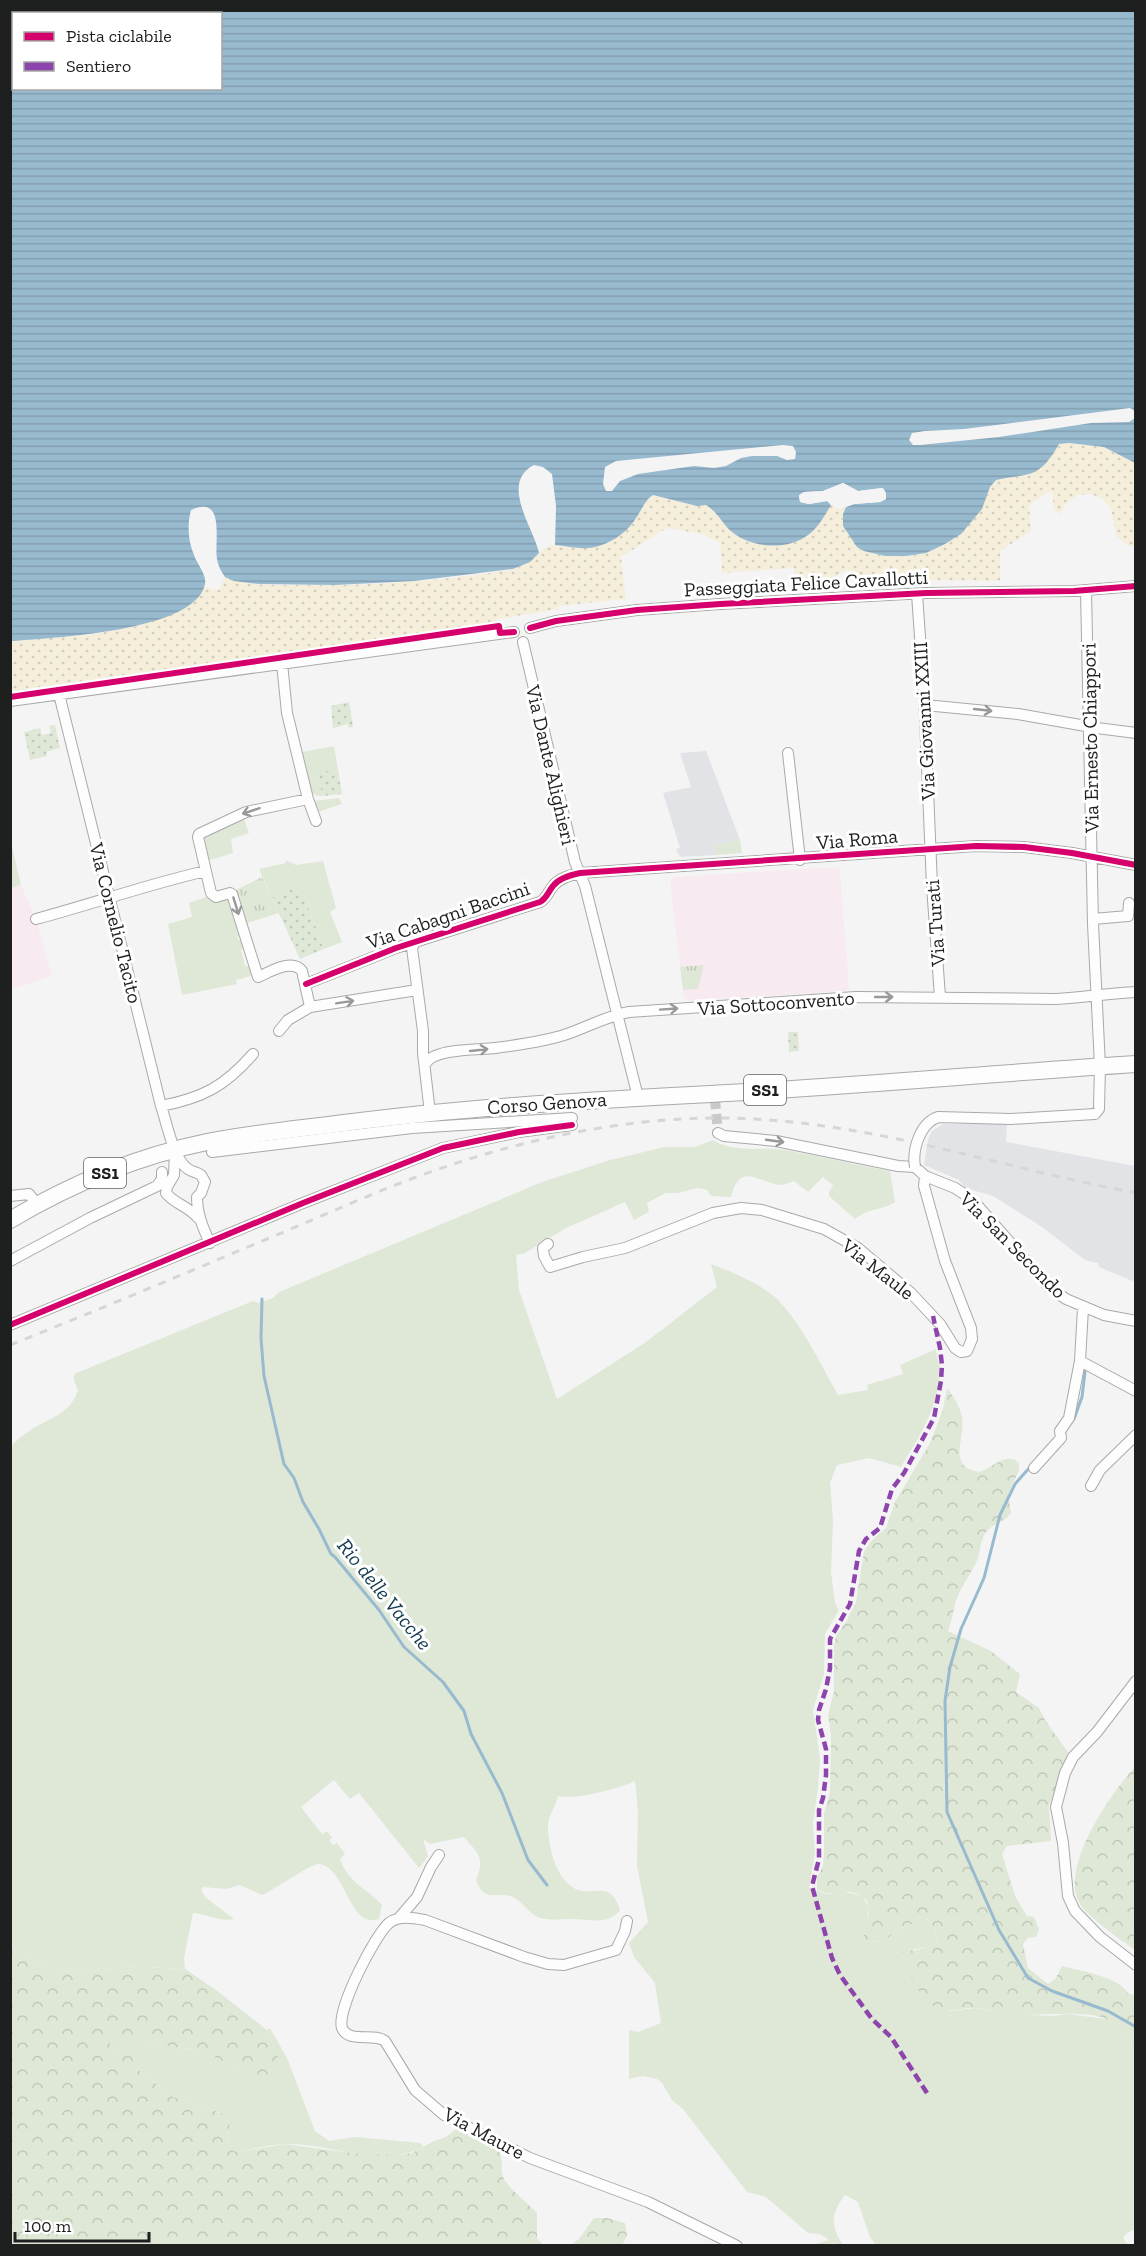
<svg xmlns="http://www.w3.org/2000/svg" width="1146" height="2256" viewBox="0 0 1146 2256" font-family="'Zilla Slab',serif">
<defs>
<pattern id="forest-crowns" width="20" height="18" patternUnits="userSpaceOnUse" patternTransform="scale(1.5)"><rect width="20" height="18" fill="#dfe8d6"/><path d="M2 6a3 3 0 1 1 6 0M12 15a3 3 0 1 1 6 0" fill="none" stroke="#bfc7b7"/></pattern>
<pattern id="sand-dots" width="8" height="8" patternUnits="userSpaceOnUse" patternTransform="scale(1.5)"><rect width="8" height="8" fill="#f4eedb"/><path d="M2 2h.1M6 6h.1" fill="none" stroke="#d1ccbc" stroke-width="1.8" stroke-linecap="round"/></pattern>
<pattern id="park-tufts" width="24" height="20" patternUnits="userSpaceOnUse" patternTransform="scale(1.5)"><rect width="24" height="20" fill="#dfe8d6"/><path d="M3 7l-1-3M5 7V3M7 7l1-3M15 17l-1-3M17 17v-4M19 17l1-3" fill="none" stroke="#bfc7b7"/></pattern>
<pattern id="garden-dots" width="8" height="8" patternUnits="userSpaceOnUse" patternTransform="scale(1.5)"><rect width="8" height="8" fill="#dfe8d6"/><path d="M2 2h.1M6 6h.1" fill="none" stroke="#bfc7b7" stroke-width="1.8" stroke-linecap="round"/></pattern>
<pattern id="water-rules" width="6" height="5" patternUnits="userSpaceOnUse" patternTransform="scale(1.5)"><rect width="6" height="5" fill="#98bacf"/><path d="M0 2.5h6" fill="none" stroke="#839fb1"/></pattern>
</defs>
<rect width="100%" height="100%" fill="#f4f4f5"/>
<path fill="#e1e3e7" d="M706,751L740,840L714,845L716,855L680,857L676,849L680,848L663,793L691,787L680,753Z
M943,1124H1007L1006,1142L1135,1166V1282L1099,1267L1098,1263L1085,1260L1042,1227L1004,1203L993,1196L965,1188L959,1180L924,1165L928,1139L932,1131Z"/>
<path fill="#f8eaf1" d="M10,842L21,885L36,919L52,976L11,989Z
M837,867L840,870L849,989L846,991L689,1001L684,997L670,882L674,877Z"/>
<path fill="#dfe8d6" d="M334,746L338,770L318,773L322,796C316,796 313,795 310,789L302,752Z
M339,798L342,804L318,812L313,801Z
M243,816L249,833L231,839L233,853L207,861L203,838Z
M740,840L742,853L716,855L714,845Z
M11,842L21,885L11,888H10Z
M286,860L296,865L323,861L336,908L330,912L342,942L324,949L300,887L272,898L259,869L286,863Z
M230,896L241,936L237,937L238,940L242,939L245,948L241,949L245,966L250,965L252,973L250,976L236,980L237,984L182,995L168,924L192,917L189,903L206,897L214,901Z
M713,1140C735,1154 761,1146 785,1150C820,1156 855,1165 890,1171L895,1202C882,1211 870,1207 855,1219L829,1196V1192L833,1185L823,1177L808,1192L794,1181C789,1183 784,1185 780,1185C758,1182 740,1161 731,1197L711,1196L707,1190L698,1188L678,1193H666L647,1203L649,1212L634,1220L625,1202L566,1228L525,1253L516,1255L519,1290L557,1399L646,1342L717,1287L711,1264C732,1272 764,1285 779,1301C804,1328 820,1363 838,1395L868,1390L867,1385L903,1374L900,1365L936,1349C937,1357 940,1365 940,1372C938,1409 919,1437 901,1467L869,1458L837,1465L830,1483L833,1520L831,1572L835,1603L839,1610L825,1634L824,1674L813,1710L820,1758L818,1788L813,1823L815,1854L809,1888L823,1893L830,1894L842,1891L862,1896L869,1907L866,1929L863,1934L866,1940C888,1946 890,1932 905,1926C913,1923 920,1922 928,1919L935,1929L937,1942L926,1948L913,1949L950,2011L976,2008L1003,2014L1053,2016L1067,2014L1107,2019L1118,2025L1135,2045V2229L1127,2233L1123,2238L1126,2243L1133,2245H876L870,2237L858,2202L845,2195C830,2214 831,2226 843,2245H836L833,2242V2245H812L829,2240L820,2234L808,2233L766,2197L747,2192L683,2109L672,2100L662,2083L657,2079L643,2076L629,2079V2030L638,2032L661,2023L655,1983L634,1957L629,1943L648,1922L637,1866L638,1811L635,1781C617,1789 577,1800 558,1796C556,1807 548,1815 548,1826C548,1845 555,1875 571,1886C589,1901 610,1876 620,1910C608,1926 589,1919 572,1919C561,1919 551,1921 540,1918C528,1914 522,1899 510,1896C495,1892 485,1903 476,1880C485,1857 479,1855 464,1837L430,1844L423,1839L428,1856L419,1868L359,1793L350,1799L334,1780L301,1807L322,1834L327,1831L332,1838L329,1840L333,1845L337,1843L345,1854L340,1859C349,1884 366,1887 382,1905L379,1919C349,1930 346,1867 319,1864C312,1863 274,1890 262,1895L240,1885L226,1889L203,1887L201,1890L205,1897L234,1919C219,1922 207,1914 193,1913L184,1958L185,1969L125,1966L79,1974L43,1966L10,1946V1447C17,1440 24,1434 32,1429C52,1417 69,1414 78,1391L74,1380V1374L253,1301L258,1303L273,1298L279,1292L542,1182L610,1160L665,1147H695Z
M270,2028L287,2058L315,2131L329,2141L355,2137L421,2143L423,2147C380,2170 329,2142 284,2144C268,2145 252,2149 237,2152L231,2150L228,2136L230,2123L221,2113L173,2097L133,2066V2055L120,2053L110,2047L111,2035H125L149,2044L175,2047L201,2052L213,2056L249,2075L277,2054L267,2030Z"/>
<path fill="url(#forest-crowns)" d="M947,1388C954,1397 960,1407 962,1417C966,1438 946,1467 979,1472C993,1468 1006,1451 1019,1463V1470L1008,1494L1011,1513C1004,1523 993,1523 986,1532C979,1542 981,1553 976,1563C969,1576 959,1590 955,1604C953,1614 951,1622 948,1631L991,1651L1020,1674L1016,1692L1039,1708L1045,1720L1070,1755L1049,1806L1051,1841L1007,1846L1002,1854L1015,1896L1027,1916L1034,1917L1039,1929L1036,1937L1028,1938L1023,1944L1028,1968L1048,1984L1056,1978L1062,1966C1083,1972 1116,1975 1129,1994L1135,1995V2045C1127,2036 1120,2025 1109,2020C1084,2008 1033,2018 1003,2014C994,2013 985,2008 976,2008C962,2007 949,2014 935,2007C917,1997 909,1970 901,1953L926,1948L937,1942L935,1929L928,1919C921,1923 913,1923 905,1926C889,1932 890,1946 866,1940L863,1934L869,1913L867,1901C847,1882 835,1900 817,1890V1878L823,1866L824,1849V1814L830,1792L831,1736L828,1715L834,1691V1646L836,1636L846,1622L856,1602L864,1552L871,1541L886,1528L895,1502L930,1443L943,1409Z
M1135,1767V1950C1121,1940 1082,1914 1077,1898C1064,1861 1111,1793 1135,1767Z
M10,1946L43,1966L79,1974L125,1966L185,1969L216,1990L267,2030L277,2054L279,2067L275,2079L249,2075L213,2056L189,2049L149,2044L125,2035H111L110,2047L120,2053L133,2055V2066L173,2097L221,2113L230,2123L228,2136L231,2150L237,2152L285,2144L360,2154L399,2155L412,2153L434,2141L446,2137L457,2128L499,2150C503,2162 501,2164 502,2174C504,2185 529,2204 537,2213V2238L543,2245H11Z
M594,2218H607L625,2223L627,2236L622,2245H571L579,2239Z"/>
<path fill="url(#sand-dots)" d="M1069,443L1104,447L1135,463V546H1128L1116,536L1111,508L1101,498L1091,494L1078,495L1066,503L1060,514L1054,510L1052,490L1029,505L1031,531L1000,551V581L943,580L863,584L857,573L847,570L838,574L834,586L796,589L794,568L722,573L720,543L703,534L667,528L621,557L626,599L559,606V609L497,619V622L11,691V641L88,635L138,626L198,598L204,587L219,590L225,577C248,587 276,585 301,585C371,586 441,581 510,570C530,566 539,548 553,545C564,544 578,547 589,548L653,495L697,506L706,505L715,510L726,525L770,546L782,545L799,540L821,521L831,505L839,509L846,507L843,514L864,551L906,556L926,553L945,544L996,480L1026,475L1059,444Z"/>
<path fill="url(#park-tufts)" d="M262,877L279,913L244,924L234,891Z
M704,965L698,989L683,990L680,967Z"/>
<path fill="url(#garden-dots)" d="M349,702L353,727L349,728L348,724L333,728L331,706Z
M55,725L60,748L46,752L47,756L30,760L24,732L40,728L42,735L51,733L49,726Z
M338,770L342,794L322,796L318,772Z
M300,886L324,949L300,959L272,898Z
M788,1032H798L799,1051L789,1052Z"/>
<path fill="url(#water-rules)" fill-rule="evenodd" d="M11,11H1135V463L1104,447L1069,443L1059,444C1039,479 1031,473 996,480L990,487L982,509L961,534L945,544L926,553L906,556H885L864,551L857,547L843,526V514L846,507L854,504L880,502L886,499L882,488L858,491L843,483L823,491L804,492L799,495L800,502L809,504L827,501L831,505C825,515 818,528 808,535C787,551 752,548 732,532C722,524 719,513 706,505L697,506L653,495C644,501 642,510 636,518C627,533 608,546 589,548C578,549 566,546 555,545L556,506L552,474L543,467L534,465C499,483 534,528 539,553L530,562L513,569L414,581L335,585L259,584L234,581L225,577C221,571 218,566 217,559C214,541 226,494 191,510C187,525 188,541 194,555C197,564 207,575 205,584C196,632 49,638 11,641ZM14,14H220V88H14Z"/>
<path fill="#f4f4f5" d="M1130,408L1135,411V418L1129,422L1091,423L999,437L920,445H913L909,440L912,433L925,431L964,429Z
M783,445L793,446L796,452L795,459L787,460L777,456H752L741,458L726,466L714,468L694,466L638,474L620,481L612,491H606L603,484L605,467L616,461Z
M843,483L858,491L883,488L886,493V499L880,502L854,504L843,508L845,505L853,501L883,497L881,491L858,494L843,486L824,493L802,497L803,499L809,501L828,498L833,503V506L827,501L809,504L800,502L799,496L804,492L823,491Z"/>
<g fill="none" stroke-linecap="round" stroke-linejoin="round">
<path stroke="#98bacf" stroke-width="3" d="M262,1299L261,1338L264,1376L284,1464L294,1478L303,1502L319,1529L331,1554L335,1557L379,1610L404,1647L443,1682L464,1711L471,1734L502,1793L528,1860L547,1885
M1074,1419L1082,1397L1085,1372
M1031,1466L1015,1484L1000,1515L984,1578L961,1629L950,1667L945,1701L947,1812L999,1930L1028,1978L1052,1991L1108,2011L1136,2027"/>
<path stroke="#c9c9ca" stroke-width="10" stroke-dasharray="10 5" stroke-linecap="butt" d="M715,1099L718,1133"/>
<g stroke="#a9a9a9" stroke-width="12">
<path id="street" d="M1086,591L1093,924L1100,1066L1099,1109L1095,1114
M917,594L924,694L932,886L940,997
M530,628L556,621L637,610L720,604L926,593L1074,591L1136,586
M523,642L575,862L585,886L638,1097
M282,663L287,713L308,799L316,821
M59,694L161,1106C167,1123 173,1159 188,1169C192,1172 197,1172 201,1175L205,1182L201,1193L197,1197C197,1214 203,1228 210,1243
M10,701L514,632
M925,705L1018,714L1097,728L1136,733
M788,753L800,860
M308,799L246,812L199,834L198,837L211,893L216,897L230,893L232,894L258,977C270,972 292,958 302,971L310,1007L417,990
M36,919C93,904 148,884 206,871
M1093,919L1128,916L1129,903
M415,942L412,948L423,1031V1053L430,1113
M306,984L396,948L540,902C547,898 548,892 553,886C559,878 570,875 580,873L976,846L1024,847L1072,853L1136,865
M279,1031L288,1020L310,1007
M425,1064C434,1048 478,1050 495,1048C518,1045 542,1042 564,1035C586,1028 606,1016 629,1012L856,997L1056,999C1083,998 1108,993 1136,992
M161,1106C203,1098 225,1086 253,1054
M718,1133L724,1136L776,1141L898,1166L915,1167L925,1176L955,1188L967,1196L978,1206L1049,1287L1066,1299L1104,1315L1136,1321
M175,1150L174,1175L167,1187L166,1193C174,1204 189,1206 198,1218
M212,1152L412,1128L572,1118
M10,1196L29,1194L37,1204
M548,1244L543,1248L544,1256L550,1267L583,1257L625,1248L713,1213L741,1208L762,1210L824,1229L858,1248L910,1292L940,1324L955,1348L961,1352L967,1351L972,1339L971,1328L945,1261L924,1186L925,1176
M10,1261L90,1218L157,1186L162,1179V1172
M1083,1308L1080,1361L1136,1391
M10,1325L303,1203L443,1148L519,1132L572,1125
M1034,1468L1061,1438L1060,1431L1069,1418L1080,1361
M1091,1486L1100,1470L1136,1435
M1136,1681L1097,1732L1073,1757L1065,1773L1056,1807L1063,1843L1068,1896L1075,1911L1100,1937L1136,1965
M399,1918L417,1897L431,1867L439,1855
M627,1921L625,1931L616,1950L564,1965L548,1964L524,1957L425,1920C414,1918 399,1915 389,1923C375,1935 336,2010 342,2028C349,2044 374,2032 385,2041L415,2090L444,2115L530,2158L648,2202L737,2246"/>
</g>
<g stroke="#a9a9a9" stroke-width="18">
<path id="primary" d="M10,1220C71,1184 138,1156 207,1142C252,1133 299,1129 344,1123C472,1106 600,1100 728,1093C864,1085 1000,1073 1136,1064"/>
</g>
<use href="#street" stroke="#fdfdfe" stroke-width="10"/>
<use href="#primary" stroke="#fdfdfe" stroke-width="16"/>
<path stroke="#d6d6d6" stroke-width="3" stroke-dasharray="8 8" stroke-linecap="butt" d="M10,1345C96,1311 181,1275 267,1239C323,1216 378,1190 436,1170C536,1135 648,1113 754,1119C884,1126 1008,1169 1136,1193"/>
<g stroke="#a9a9a9" stroke-width="12" stroke-linecap="butt">
<path id="street-bridge" d="M915,1167C912,1150 920,1123 938,1117L1011,1119L1095,1114"/>
</g>
<use href="#street-bridge" stroke="#fdfdfe" stroke-width="10"/>
<path stroke="#8e44ad" stroke-width="4.5" stroke-dasharray="9 4.5" stroke-linecap="butt" d="M927,2093L891,2037L872,2019L840,1975L832,1958L812,1886L819,1859V1810L823,1798L826,1775V1749L818,1720L819,1710L826,1689L830,1668V1639L850,1604L859,1551L866,1539L880,1528L892,1489L904,1473L934,1418L941,1381L942,1365L940,1348L933,1316"/>
<g stroke="#fff" stroke-width="10">
<path id="cycleway" d="M530,628L556,621L637,610L720,604L926,593L1074,591L1136,586
M10,697L499,626L500,633L514,632
M306,984L396,948L540,902C547,898 548,892 553,886C559,878 570,875 580,873L976,846L1024,847L1072,853L1136,865
M10,1325L303,1203L443,1148L519,1132L572,1125"/>
</g>
<use href="#cycleway" stroke="#d6006c" stroke-width="6"/>
</g>
<defs><path id="oneway-shaft" d="M-6 0H5M1.5-3L5.5 0L1.5 3" fill="none" stroke-width="1.6" stroke-linecap="round" stroke-linejoin="round" transform="scale(1.5)"/></defs>
<g stroke="#99999a">
<use href="#oneway-shaft" transform="translate(983 710) rotate(6)"/>
<use href="#oneway-shaft" transform="translate(251 811) rotate(162)"/>
<use href="#oneway-shaft" transform="translate(236 906) rotate(73)"/>
<use href="#oneway-shaft" transform="translate(884 997)"/>
<use href="#oneway-shaft" transform="translate(345 1002) rotate(-9)"/>
<use href="#oneway-shaft" transform="translate(669 1009) rotate(-4)"/>
<use href="#oneway-shaft" transform="translate(479 1050) rotate(-6)"/>
<use href="#oneway-shaft" transform="translate(775 1141) rotate(8)"/>
</g>
<g text-anchor="middle" dominant-baseline="central" stroke-width="6" stroke-linejoin="round" paint-order="stroke">
<g fill="#fff" stroke="#626262" stroke-width="1.5">
<rect x="744" y="1075" width="42" height="30" rx="4.5"/>
<rect x="84" y="1158" width="42" height="30" rx="4.5"/>
</g>
<g font-size="18" font-weight="bold" fill="#1e1f1f">
<text x="765" y="1090">SS1</text>
<text x="105" y="1173">SS1</text>
</g>
<g font-size="20" fill="#1e1f1f" stroke="#fff">
<text transform="translate(806 583) rotate(-3)">Passeggiata Felice Cavallotti</text>
<text transform="translate(924 721) rotate(-93)">Via Giovanni XXIII</text>
<text transform="translate(1090 738) rotate(-91)">Via Ernesto Chiappori</text>
<text transform="translate(551 765) rotate(77)">Via Dante Alighieri</text>
<text transform="translate(857 839) rotate(-5)">Via Roma</text>
<text transform="translate(448 915) rotate(-19)">Via Cabagni Baccini</text>
<text transform="translate(116 923) rotate(76)">Via Cornelio Tacito</text>
<text transform="translate(935 923) rotate(-94)">Via Turati</text>
<text transform="translate(776 1003) rotate(-4)">Via Sottoconvento</text>
<text transform="translate(547 1103) rotate(-4)">Corso Genova</text>
<text transform="translate(1013 1245) rotate(45)">Via San Secondo</text>
<text transform="translate(878 1269) rotate(38)">Via Maule</text>
<text transform="translate(484 2133) rotate(28)">Via Maure</text>
</g>
<g font-size="21" font-style="italic" fill="#123b51" stroke="#fff">
<text transform="translate(385 1594) rotate(51)">Rio delle Vacche</text>
</g>
</g>
<rect width="1146" height="2256" fill="none" stroke="#1e1f1f" stroke-width="24"/>
<rect x="12" y="12" width="210" height="78" fill="#ffffff" stroke="#a5a5a5" stroke-width="1.5"/>
<rect x="24" y="32" width="30" height="9" fill="#d6006c" stroke="#a5a5a5" stroke-width="1.5"/>
<text x="66" y="42" font-size="18" fill="#1e1f1f">Pista ciclabile</text>
<rect x="24" y="62" width="30" height="9" fill="#8e44ad" stroke="#a5a5a5" stroke-width="1.5"/>
<text x="66" y="72" font-size="18" fill="#1e1f1f">Sentiero</text>
<path d="M15 2232v9h134v-9" fill="none" stroke="#1e1f1f" stroke-width="3"/>
<text x="24" y="2232" font-size="18" fill="#1e1f1f" stroke="#ffffff" stroke-width="4.5" paint-order="stroke">100 m</text>
</svg>
